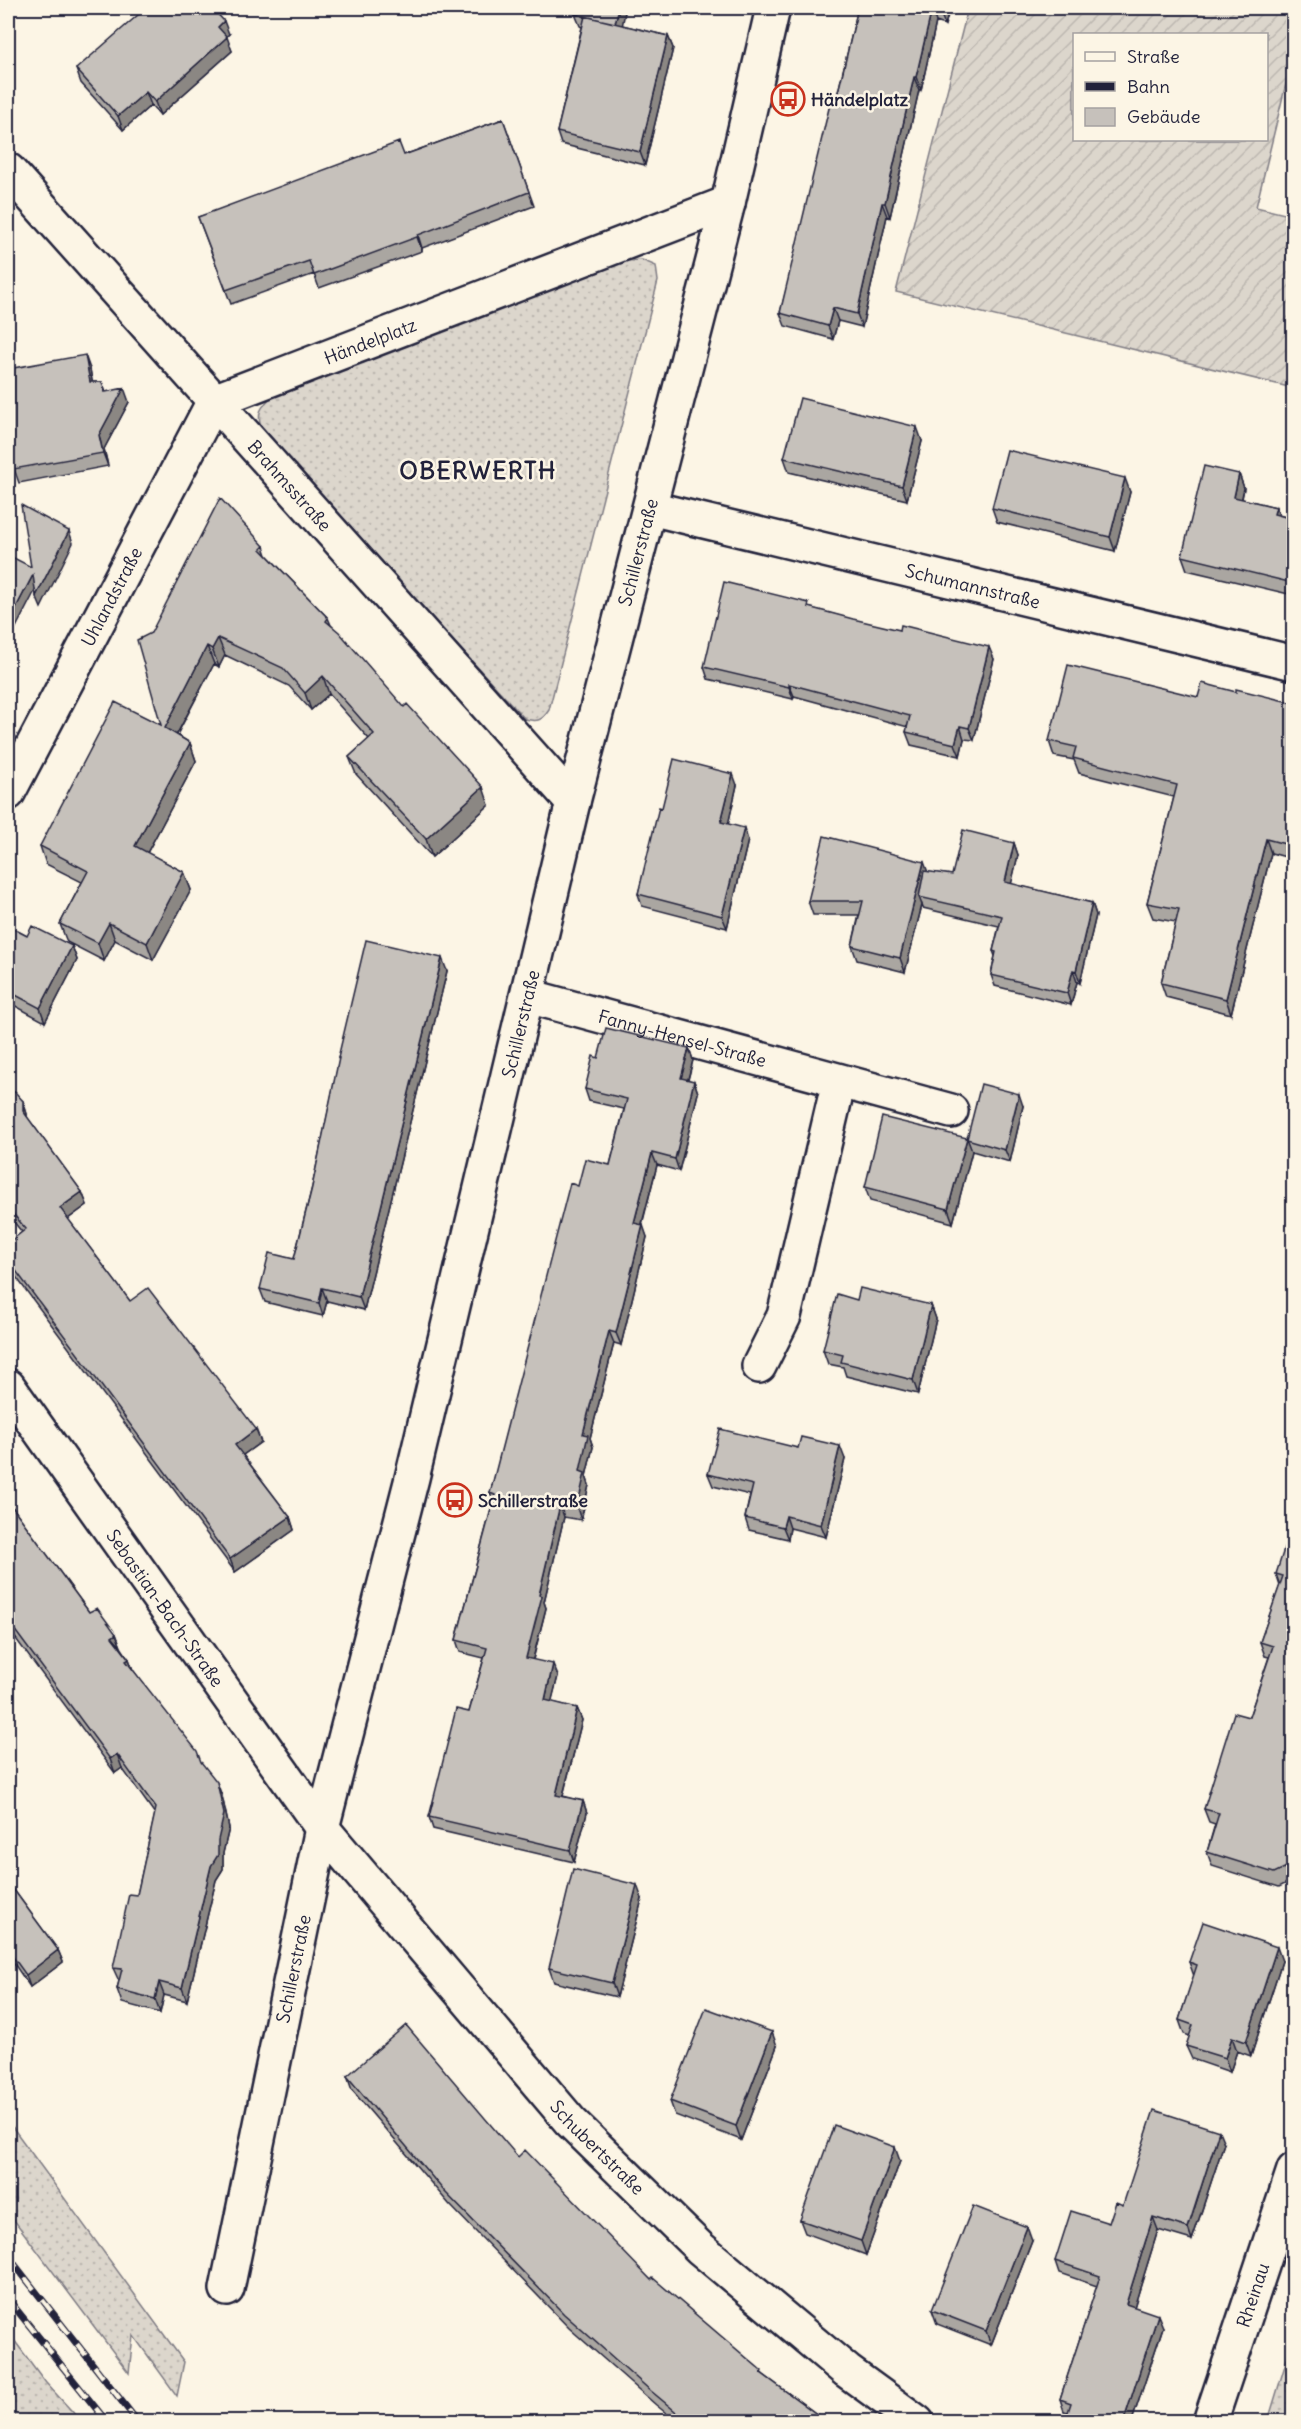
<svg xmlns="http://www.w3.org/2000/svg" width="1301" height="2429" viewBox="0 0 1301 2429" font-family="Delius,sans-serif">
<defs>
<pattern id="grass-dots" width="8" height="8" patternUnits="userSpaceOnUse" patternTransform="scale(1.5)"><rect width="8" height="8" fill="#dcd6cc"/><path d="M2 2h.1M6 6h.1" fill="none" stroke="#bcb7b0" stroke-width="1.8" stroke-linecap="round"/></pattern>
<pattern id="garden-furrows" width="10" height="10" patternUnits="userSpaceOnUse" patternTransform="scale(1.5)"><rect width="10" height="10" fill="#dcd6cc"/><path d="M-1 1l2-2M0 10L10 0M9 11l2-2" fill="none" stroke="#bcb7b0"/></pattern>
</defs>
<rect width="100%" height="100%" fill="#fcf5e5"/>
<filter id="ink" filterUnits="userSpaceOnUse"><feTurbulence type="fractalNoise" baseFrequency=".0167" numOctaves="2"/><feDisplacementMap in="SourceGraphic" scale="12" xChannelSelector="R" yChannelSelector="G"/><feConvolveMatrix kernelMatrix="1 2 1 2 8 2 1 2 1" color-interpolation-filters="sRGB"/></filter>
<g filter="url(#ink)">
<path fill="url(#grass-dots)" stroke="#7f7c84" stroke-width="1.5" d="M642,260L656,266L658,281L549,710C542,721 537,722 525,719L262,432C256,412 260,408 274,394L624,261Z
M8,2121L184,2362L177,2396L133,2335L129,2373L8,2212Z
M8,2332L46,2383L81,2421H8Z
M1293,2339V2421H1268Z"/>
<path fill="url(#garden-furrows)" stroke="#7f7c84" stroke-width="1.5" fill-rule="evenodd" d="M968,8H1293V55L1256,207L1293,216V388L896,292ZM1074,34H1266V140H1074Z"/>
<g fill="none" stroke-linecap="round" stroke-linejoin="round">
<g stroke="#22223b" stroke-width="38">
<g id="street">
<path id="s1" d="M8,170L573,802"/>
<path id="s2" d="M650,508L1294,663"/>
<path id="s3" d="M8,793L214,401L728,203"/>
<path id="s4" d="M528,996L951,1111"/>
<path d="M759,1366L784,1316L839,1081"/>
<path id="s5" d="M8,1386L322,1828L570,2121L700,2248L847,2371L917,2422"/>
<path id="s6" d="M227,2289L322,1828L412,1478L573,802L728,203L773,8"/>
<path id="s7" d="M1210,2422L1294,2170"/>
</g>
</g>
<use href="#street" stroke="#fcf5e5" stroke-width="33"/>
<g stroke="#22223b" stroke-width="7">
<path id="rail" d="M8,2256L138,2422
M8,2299L107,2422"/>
</g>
<use href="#rail" stroke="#fcf5e5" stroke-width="4.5" stroke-dasharray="14" stroke-linecap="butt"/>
</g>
<path fill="#aaa6a1" stroke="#22223b" stroke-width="1.5" d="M858,8H950L945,25L936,22L921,90H919L890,217L887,216L862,327L838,321L833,339L785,326L780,313L835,105Z
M575,14L668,36L673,48L645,165L561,144L557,132L582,27L580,26Z
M229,34L226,37L232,51L160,115L151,105L123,130L81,83L76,69Z
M503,119L534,206L422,248V251L319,288L314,274L231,304L198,217L404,155Z
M90,369L92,382H102L106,392L129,402L104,449L108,466L19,483L14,469Z
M922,441L907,500L789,472L784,458Z
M1239,474L1244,488L1242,499L1276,507L1279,515L1293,519V595L1187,570L1182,556Z
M1130,492L1115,551L997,522L992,508Z
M264,546L267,555L328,618L331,625L489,805L432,857L356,774L349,757L369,739L329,694L311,710L289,686L225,655L219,667L214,664L177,735L190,743L196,761L147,853L184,872L191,890L153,960L115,940L104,961L67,942L60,924L82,882L46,864L40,846L161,725L151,633Z
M811,608L994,659L974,740L964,739L960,756L911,745L906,732L908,727L794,696L793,699L708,679L704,667Z
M1236,692L1293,703V859L1271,853L1231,1014L1166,997L1161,983L1176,922L1153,918L1147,903L1174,797L1079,773L1074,760L1054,756L1049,741Z
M737,785L728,824L748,840L727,928L642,906L638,894L662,808Z
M1014,843L1018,855L1011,884L1092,903L1096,915L1080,983L1077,982L1071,1005L995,986L991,975L995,956L993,951L999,926L923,908L922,905L905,972L857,960L852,946L859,915H813L808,901L928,872L952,875Z
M8,926L27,936L72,946L77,960L45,1022L8,1002Z
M447,971L364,1310L327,1301L323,1316L265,1302L260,1289L294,1259L312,1187L339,1061L338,1058Z
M689,1048L693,1060L688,1080L694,1081L698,1093L679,1171L657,1165L642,1225L647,1237L621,1345L614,1343L590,1438L593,1447L586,1476L589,1485L581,1520L564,1517L544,1602L546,1608L533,1660L558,1676L551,1702L577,1708L582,1720L563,1796L583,1801L587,1813L574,1862L433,1829L429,1817L469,1712L484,1658L460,1652L456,1640L493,1502L490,1493L578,1186L610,1165L624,1109L589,1101L585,1089L598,1058Z
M8,1088L23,1101L27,1114V1117L82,1192L87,1205L68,1219L130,1301L261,1442L243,1455L290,1517L294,1530L235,1572L8,1266V1243L22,1232L8,1215Z
M1023,1106L1010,1162L972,1151L953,1223L870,1201L865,1187L967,1138V1139Z
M857,1300L931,1305L936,1319L918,1394L846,1376L843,1367L828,1364L823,1350Z
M845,1459L826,1537L790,1528L788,1539L749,1530L745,1518L750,1495L713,1486L708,1474Z
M8,1501L89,1612L116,1634L121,1647L129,1659L133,1670L201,1762L222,1796L229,1828L223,1853V1869L216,1880L187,2001L164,1995L160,2013L122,2003L117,1989L119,1981L113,1968L137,1895L155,1814L122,1768L115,1773L8,1628Z
M1293,1542V1880L1279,1887L1212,1866L1207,1852L1215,1824L1209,1822L1204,1809L1249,1717L1269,1657L1265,1656L1260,1642L1280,1586L1276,1574Z
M8,1882L58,1950L63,1962L30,1987L8,1955Z
M642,1899L617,1997L554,1982L549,1968Z
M1282,1961L1251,2056L1237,2051L1230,2072L1192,2059L1186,2046L1190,2036L1184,2034L1179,2020L1194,1976L1189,1962Z
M777,2046L741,2140L675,2115L670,2101Z
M347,2076L518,2157L651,2280L764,2375L826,2421H676L656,2405L569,2328L449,2204L352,2090Z
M1224,2143L1192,2240L1158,2230L1134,2307L1163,2327L1132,2421H1065L1068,2412L1064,2411L1060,2399L1097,2286L1059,2273L1055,2261L1109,2223L1123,2205Z
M900,2161L866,2255L805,2233L800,2220Z
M1032,2241L991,2345L937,2324L932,2310Z"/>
<path fill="#8b8783" stroke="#22223b" stroke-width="1.5" d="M619,8H626L620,36L615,24Z
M941,8H950L945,25L940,12Z
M932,9L936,22L921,90L916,77Z
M224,21L229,34L223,40L218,27Z
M668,36L673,48L645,165L640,152Z
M227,37L232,51L160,115L155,102Z
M914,77L919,90L890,217L885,203Z
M146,92L151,105L123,130L118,116Z
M882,203L887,216L862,327L857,314Z
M418,235L422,248V251L417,237Z
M833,308L838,321L833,339L828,326Z
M85,355L90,369L95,396L90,382Z
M124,388L129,402L104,449L108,466L103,453L99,435Z
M917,427L922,441L907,500L902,486Z
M1239,474L1244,488L1239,511L1234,497Z
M1125,478L1130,492L1115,551L1110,537Z
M1276,507L1281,521L1274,514Z
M69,531L73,543L41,608L36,596Z
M33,575L37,587L8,643V623Z
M218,638L225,655L219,667L212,649Z
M207,646L214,664L171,745L165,728Z
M989,647L994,659L974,740L969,728Z
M323,676L329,694L311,710L305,693Z
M789,684L794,696L793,699L789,687Z
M960,726L964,739L960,756L955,744Z
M190,743L196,761L141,864L135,846Z
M733,774L737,785L726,834L721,822Z
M483,787L489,805L432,857L426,839Z
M744,828L748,840L727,928L722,916Z
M1266,839L1271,853L1231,1014L1226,999Z
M1014,843L1018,855L1009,894L1005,882Z
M924,862L929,875L919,897L922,905L905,972L900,958Z
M184,872L191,890L153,960L147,943Z
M1092,903L1096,915L1080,983L1076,971Z
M109,923L115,940L104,961L98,943Z
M72,946L77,960L45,1022L40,1008Z
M442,958L447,971L364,1310L359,1297Z
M1073,970L1077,982L1071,1005L1067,993Z
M689,1048L693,1060L685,1090L681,1078Z
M694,1081L698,1093L679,1171L675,1159Z
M1019,1094L1023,1106L1010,1162L1005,1150Z
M23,1101L27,1114V1124L23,1111Z
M967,1138L972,1151L953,1223L948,1209Z
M652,1153L657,1165L639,1235L634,1223Z
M82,1192L87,1205L65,1221L60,1208Z
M643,1225L647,1237L621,1345L616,1333Z
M322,1288L327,1301L323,1316L319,1303Z
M931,1305L936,1319L918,1394L913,1380Z
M609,1331L614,1343L590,1438L593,1447L586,1476L589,1485L581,1520L577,1508L583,1434Z
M256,1429L261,1442L240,1457L235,1445Z
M840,1446L845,1459L826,1537L821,1525Z
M560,1505L564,1517L544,1602L546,1608L530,1670L526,1658L539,1595Z
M786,1516L790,1528L788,1539L783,1527Z
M290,1517L294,1530L235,1572L230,1559Z
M116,1634L121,1647L112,1637Z
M129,1659L134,1673L126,1661Z
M553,1664L558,1676L549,1712L545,1700Z
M577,1708L582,1720L560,1807L556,1795Z
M117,1754L122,1768L115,1773L110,1759Z
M217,1782L222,1796L229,1828L223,1853V1869L216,1880L187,2001L182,1988L211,1866Z
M583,1801L587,1813L574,1862L570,1850Z
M637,1885L642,1899L617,1997L612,1983Z
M1277,1947L1282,1961L1251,2056L1246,2042Z
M58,1950L63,1962L30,1987L26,1975Z
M159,1982L164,1995L160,2013L155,1999Z
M772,2032L777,2046L741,2140L736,2126Z
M1232,2037L1237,2051L1230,2072L1225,2058Z
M1219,2131L1224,2143L1192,2240L1188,2228Z
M895,2147L900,2161L866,2255L861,2241Z
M1153,2217L1158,2230L1131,2317L1126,2304Z
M1027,2227L1032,2241L991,2345L986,2331Z
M1158,2315L1163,2327L1132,2421H1125L1124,2420Z"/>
<path fill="#c6c1bb" stroke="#22223b" stroke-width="1.5" d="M146,8H212L224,21L218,27L227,37L155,102L146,92L118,116L76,69Z
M577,8H619L615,23L575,14Z
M858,8H941L940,12L932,9L916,77H914L885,203H882L857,314L833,308L828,326L780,313L830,104L835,105Z
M585,16L668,36L640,152L557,132Z
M503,119L529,192L418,235L417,237L314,275L309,261L226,290L198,217L399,142L404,155Z
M85,355L90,382H102L105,392L124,388L99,435L103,453L14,469L8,431V410L11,409L8,389V369Z
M800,398L917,427L902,486L784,458Z
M1007,450L1125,478L1110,537L992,508Z
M1204,466L1239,474L1234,497L1276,507L1274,514L1293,519V583L1182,556Z
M220,498L264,546L261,549L328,618L326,621L339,632L404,707L407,704L483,787L426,839L349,757L374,734L323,676L305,693L283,668L218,638L212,649L207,646L165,728L190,743L135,846L184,872L147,943L109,923L98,943L60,924L88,871L40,846L115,702L161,725L137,640L151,633Z
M21,505L69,531L36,596L33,575L8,623V555L31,567Z
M724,582L809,603L808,607L853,619L900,630L901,625L989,647L969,728L960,726L955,744L906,732L910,716L789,684V687L704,667Z
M1068,665L1198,697L1202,683L1236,692V689L1293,703V846L1266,839L1226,999L1161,983L1179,909L1147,903L1177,785L1073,758L1076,747L1049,741Z
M674,759L733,774L721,822L744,828L722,916L638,894L659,807L662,808Z
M963,830L1014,843L1005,882L1092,903L1076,971L1073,970L1067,993L991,975L996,952L993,951L1002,916L919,897L924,871L952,875Z
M824,836L924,862L900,958L852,946L863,901H808Z
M8,926L27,936L32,926L72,946L40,1008L8,991Z
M366,940L442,958L359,1297L322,1288L319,1303L260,1289L269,1253L294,1259L312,1187L339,1058H338Z
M606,1028L689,1048L681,1078L694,1081L675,1159L652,1153L634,1223L643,1225L616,1333L609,1331L583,1434L588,1435L580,1471L585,1473L577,1508L560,1505L539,1595L542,1596L526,1658L553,1664L545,1700L577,1708L556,1795L583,1801L570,1850L429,1817L456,1709L469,1712L487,1648L456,1640L495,1495L490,1493L570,1183L578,1186L585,1159L610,1165L627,1099L585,1089L593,1056L598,1058Z
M981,1084L1019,1094L1005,1150L967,1139Z
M8,1088L16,1093L23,1101V1111L82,1192L60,1208L130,1301L148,1288L256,1429L235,1445L290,1517L230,1559L8,1260V1243L26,1229L8,1208Z
M882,1117L967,1138L948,1209L865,1187Z
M860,1288L931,1305L913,1380L841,1362L843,1355L823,1350L837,1294L857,1300Z
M720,1429L798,1448L801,1437L840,1446L821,1525L786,1516L783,1527L745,1518L753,1485L708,1474Z
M8,1501L89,1612L97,1608L116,1634L112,1637L129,1659L126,1661L197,1751L201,1762L217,1782L224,1814L218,1840V1855L211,1866L182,1988L159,1982L155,1999L117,1989L122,1969L113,1968L129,1894L137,1895L156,1808L117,1754L110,1759L8,1621Z
M1287,1540L1293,1542V1864L1274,1873L1207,1852L1219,1813L1204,1809L1234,1713L1249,1717L1273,1646L1260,1642L1283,1576L1276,1574Z
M573,1869L637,1885L612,1983L549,1968Z
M8,1882L58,1950L26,1975L8,1950Z
M1203,1922L1277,1947L1246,2042L1232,2037L1225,2058L1186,2046L1193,2025L1179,2020L1197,1965L1189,1962Z
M706,2008L772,2032L736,2126L670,2101Z
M406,2025L518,2157L525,2150L651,2280L653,2278L762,2371L761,2373L826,2421H687L651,2391L564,2314L444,2191L347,2076Z
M1154,2110L1219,2131L1188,2228L1153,2217L1126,2304L1158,2315L1124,2420L1115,2417L1113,2421H1065L1071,2403L1060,2399L1100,2276L1055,2261L1071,2211L1109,2223L1116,2202L1123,2205Z
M834,2125L895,2147L861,2241L800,2220Z
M973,2206L1027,2227L986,2331L932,2310Z"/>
</g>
<defs>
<g id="bus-ring" transform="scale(1.725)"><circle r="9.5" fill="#fcf5e5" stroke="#c8321e" stroke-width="1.5"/><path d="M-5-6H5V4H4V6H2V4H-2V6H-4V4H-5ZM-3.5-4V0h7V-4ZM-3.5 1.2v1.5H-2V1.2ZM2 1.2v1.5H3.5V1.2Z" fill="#c8321e"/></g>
</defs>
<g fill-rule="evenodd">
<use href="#bus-ring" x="788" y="99"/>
<use href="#bus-ring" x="455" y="1500"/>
</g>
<g text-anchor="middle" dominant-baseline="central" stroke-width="5" stroke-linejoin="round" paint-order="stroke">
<g font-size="18" font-weight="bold" fill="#22223b" stroke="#fcf5e5" text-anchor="start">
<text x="811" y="99">Händelplatz</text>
<text x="478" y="1500">Schillerstraße</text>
</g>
<g font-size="18" fill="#22223b" stroke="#fcf5e5">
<text stroke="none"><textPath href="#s3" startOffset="610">Händelplatz</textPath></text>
<text stroke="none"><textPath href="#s1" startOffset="423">Brahmsstraße</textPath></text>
<text stroke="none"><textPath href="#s6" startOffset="1785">Schillerstraße</textPath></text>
<text stroke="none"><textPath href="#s2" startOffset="332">Schumannstraße</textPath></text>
<text stroke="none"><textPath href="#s3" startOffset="222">Uhlandstraße</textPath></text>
<text stroke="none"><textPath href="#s6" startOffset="1299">Schillerstraße</textPath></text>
<text stroke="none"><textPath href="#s4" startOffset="160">Fanny-Hensel-Straße</textPath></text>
<text stroke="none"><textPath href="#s5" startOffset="272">Sebastian-Bach-Straße</textPath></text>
<text stroke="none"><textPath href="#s6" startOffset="327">Schillerstraße</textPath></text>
<text stroke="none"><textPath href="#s5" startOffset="964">Schubertstraße</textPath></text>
<text stroke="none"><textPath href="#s7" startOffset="134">Rheinau</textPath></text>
</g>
<g font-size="24" font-weight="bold" letter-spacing="1.5" fill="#22223b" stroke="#fcf5e5">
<text x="478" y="470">OBERWERTH</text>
</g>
</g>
<rect width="1301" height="2429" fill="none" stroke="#fcf5e5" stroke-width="30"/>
<rect x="15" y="15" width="1271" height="2399" fill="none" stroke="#22223b" stroke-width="2" filter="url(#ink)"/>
<rect x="1073" y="33" width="195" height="108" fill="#fcf5e5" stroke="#a5a1a1" stroke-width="1.5"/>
<rect x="1085" y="52" width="30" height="9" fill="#fcf5e5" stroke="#a5a1a1" stroke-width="1.5"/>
<text x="1127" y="63" font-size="18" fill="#22223b">Straße</text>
<rect x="1085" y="82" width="30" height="9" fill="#22223b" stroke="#a5a1a1" stroke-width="1.5"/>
<text x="1127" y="93" font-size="18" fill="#22223b">Bahn</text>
<rect x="1085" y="108" width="30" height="18" fill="#c6c1bb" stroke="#a5a1a1" stroke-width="1.5"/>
<text x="1127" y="123" font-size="18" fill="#22223b">Gebäude</text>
</svg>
